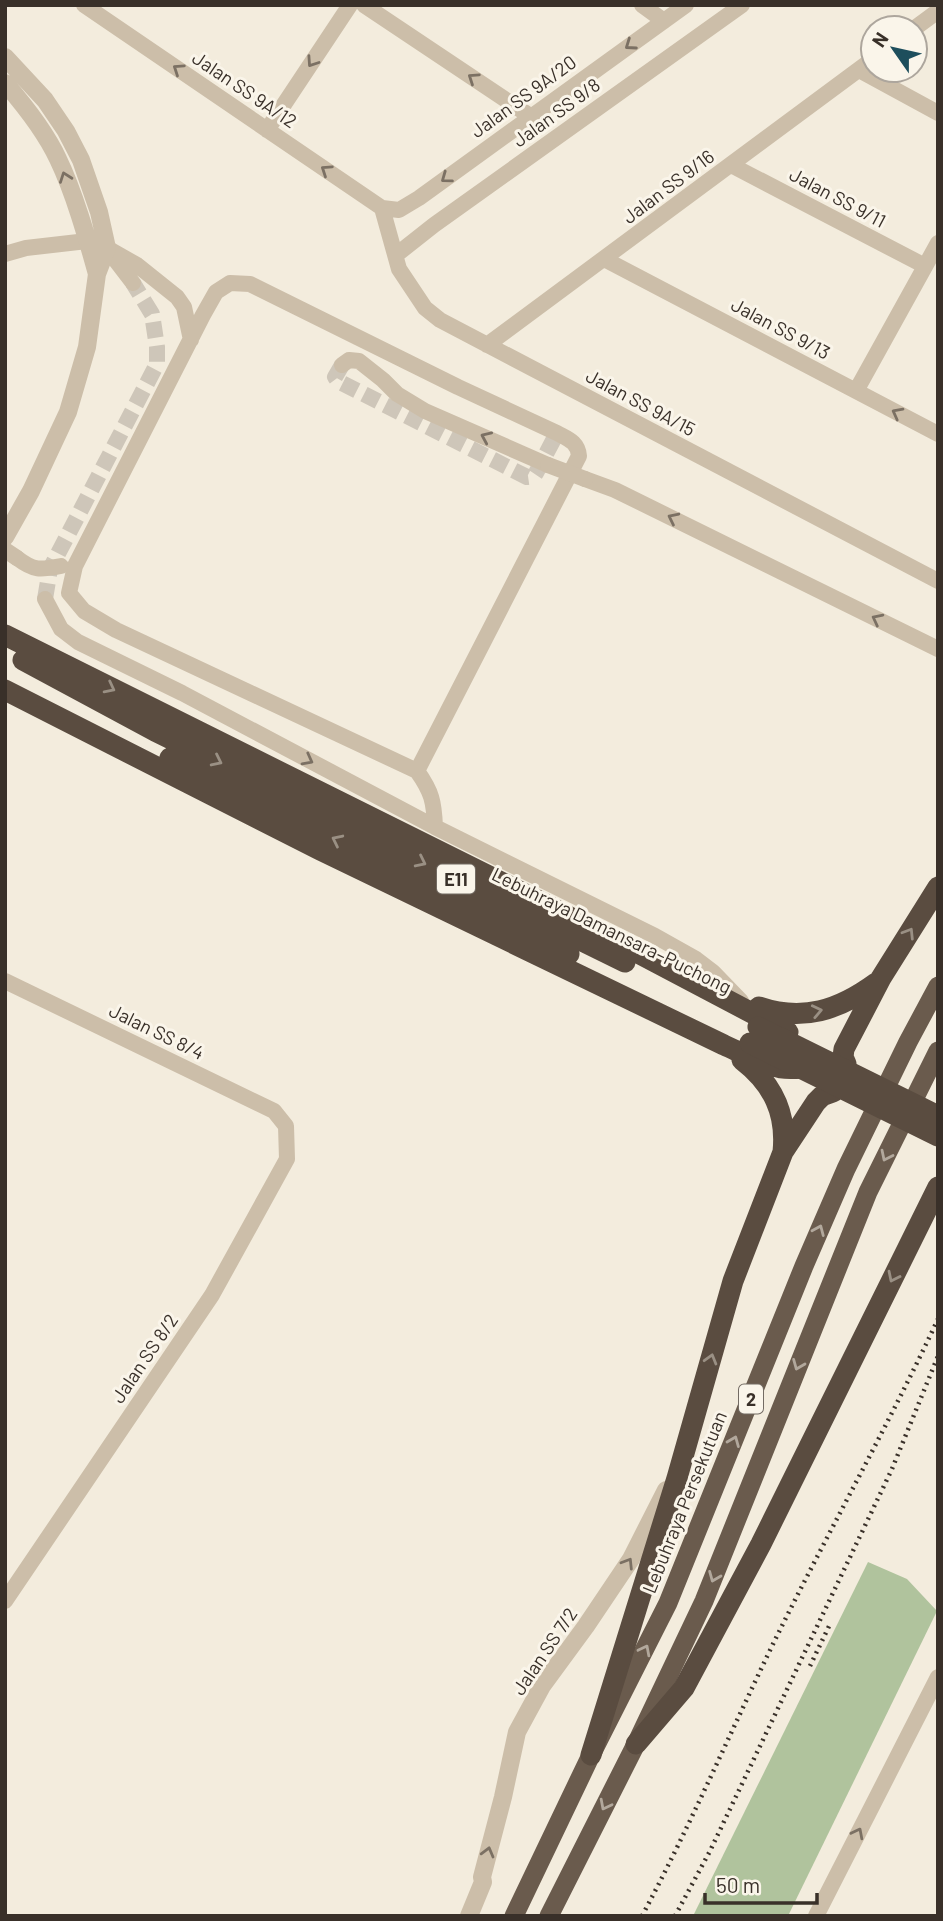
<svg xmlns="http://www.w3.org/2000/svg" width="943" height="1921" viewBox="0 0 943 1921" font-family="Barlow,sans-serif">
<rect width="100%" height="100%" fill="#f3ecdd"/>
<path fill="#b0c39d" d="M868,1562L907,1579L937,1611L788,1916H693Z"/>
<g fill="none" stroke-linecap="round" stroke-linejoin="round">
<path stroke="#cec6b9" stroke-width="16" stroke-dasharray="16 8" stroke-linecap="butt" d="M342,365L335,377L338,381L527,477L534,476L536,473L557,433
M45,599L50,569L157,364V347L152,314L133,283"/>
<path stroke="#ccbea9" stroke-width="16" d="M84,5L382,208L399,210L419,198L686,5
M364,5L530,116
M642,5L664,21
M915,28L938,11
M859,70L938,113
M267,130L350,5
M731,165L925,266
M382,208L399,269L425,308L440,320L938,581
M110,253L133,283
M5,254L26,248L87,241L107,248L137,265L177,297L184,307L191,340
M396,255L434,225L742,5
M604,259L938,434
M230,283L250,284L458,387L557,433C568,439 578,442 579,456L417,771L116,630L84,611L69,593L75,566L203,315L216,292Z
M487,345L873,59
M342,365L349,360L359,361L383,380L397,394L425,411L548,465
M856,391L938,243
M585,479L615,490L938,649
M5,550L17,558
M45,599L61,629L78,642L182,693L435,827
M417,771C432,792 434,802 435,827L655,936L696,959L713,972L741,1001
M5,981L274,1111L286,1126L287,1159L212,1295L5,1601
M816,1916L938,1677"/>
<path stroke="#ccbea9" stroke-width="18" d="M5,57L45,100L66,131L81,160L99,212L107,248L97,274L87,347L68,412L31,491L5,537
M5,83C25,106 45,131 58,159C74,192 87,238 97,274
M469,1916L483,1882L482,1877L503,1797L517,1732L542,1686L586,1626L631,1559L666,1490"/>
<path stroke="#6a5b4d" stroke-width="19" d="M514,1916L591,1755L668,1603L804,1266L846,1169L908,1042L938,986
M549,1916L636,1744L704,1601L868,1192L938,1051"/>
<path stroke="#5a4c40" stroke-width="21" d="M5,635L545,904L788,1032
M23,660L155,731L625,962
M5,690L320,850L724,1045C742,1053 761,1064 781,1068C800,1071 826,1064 846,1064L843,1057L844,1049L881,978L938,887
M170,758L569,954
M759,1007C803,1022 839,1010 876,983
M742,1060C773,1084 787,1113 783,1152
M636,1744L684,1688L761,1544L938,1187
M591,1755L677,1478L733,1281L783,1152L816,1102L822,1096L833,1092L822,1071"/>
<path stroke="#393029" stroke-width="4.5" stroke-dasharray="2 5" stroke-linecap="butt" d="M810,1666L831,1622
M642,1916C690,1826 730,1733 774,1642C827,1534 887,1428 938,1319
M675,1916L710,1851L892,1469L938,1356"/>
<path stroke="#ccbea9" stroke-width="16" d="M548,465L585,479
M17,558C34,571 40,570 61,566"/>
<path stroke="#5a4c40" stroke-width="21" d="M758,1027L938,1116
M750,1043L938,1136"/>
</g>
<defs><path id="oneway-chevron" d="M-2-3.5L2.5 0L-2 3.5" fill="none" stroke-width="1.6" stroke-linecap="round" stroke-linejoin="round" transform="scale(1.75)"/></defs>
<g stroke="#7b7063">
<use href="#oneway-chevron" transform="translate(630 45) rotate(145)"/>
<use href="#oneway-chevron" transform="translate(312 62) rotate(124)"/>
<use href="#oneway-chevron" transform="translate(178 69) rotate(-146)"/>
<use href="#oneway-chevron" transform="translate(473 78) rotate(-146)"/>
<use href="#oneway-chevron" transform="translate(326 170) rotate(-146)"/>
<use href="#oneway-chevron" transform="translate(65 177) rotate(-110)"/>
<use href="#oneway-chevron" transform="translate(446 178) rotate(144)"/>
<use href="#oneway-chevron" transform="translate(897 413) rotate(-152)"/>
<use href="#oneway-chevron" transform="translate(486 437) rotate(-156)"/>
<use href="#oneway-chevron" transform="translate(673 518) rotate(-154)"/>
<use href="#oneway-chevron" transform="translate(877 619) rotate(-153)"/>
<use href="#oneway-chevron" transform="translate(308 760) rotate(28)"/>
<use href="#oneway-chevron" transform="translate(628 1563) rotate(-58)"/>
<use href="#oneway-chevron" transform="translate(858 1833) rotate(-63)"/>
<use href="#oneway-chevron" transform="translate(488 1852) rotate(-75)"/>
</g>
<g stroke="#9a9084">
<use href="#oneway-chevron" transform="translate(110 688) rotate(27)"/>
<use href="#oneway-chevron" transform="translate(217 761) rotate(26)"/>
<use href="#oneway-chevron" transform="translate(337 840) rotate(-154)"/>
<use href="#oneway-chevron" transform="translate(421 862) rotate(26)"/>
<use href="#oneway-chevron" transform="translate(909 933) rotate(-58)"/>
<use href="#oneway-chevron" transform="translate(817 1011) rotate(-12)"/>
<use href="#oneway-chevron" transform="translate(893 1277) rotate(116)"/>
<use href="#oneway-chevron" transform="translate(711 1359) rotate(-74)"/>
</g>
<g stroke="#b2a89c">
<use href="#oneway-chevron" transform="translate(886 1156) rotate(116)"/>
<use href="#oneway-chevron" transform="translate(819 1230) rotate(-67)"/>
<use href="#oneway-chevron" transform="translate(798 1365) rotate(112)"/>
<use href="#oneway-chevron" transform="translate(734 1441) rotate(-68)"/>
<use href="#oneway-chevron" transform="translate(714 1577) rotate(112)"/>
<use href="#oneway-chevron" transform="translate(645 1650) rotate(-63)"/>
<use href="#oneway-chevron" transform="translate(605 1805) rotate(117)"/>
</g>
<g text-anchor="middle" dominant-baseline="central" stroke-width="6" stroke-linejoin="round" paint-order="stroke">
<g fill="#faf5ea" stroke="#736b63" stroke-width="2">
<rect x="437" y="864.5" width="38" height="29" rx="5"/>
<rect x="739" y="1384.5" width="24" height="29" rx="5"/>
</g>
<g font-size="18" font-weight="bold" fill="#393029">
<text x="456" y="879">E11</text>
<text x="751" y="1399">2</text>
</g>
<g font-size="19" fill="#393029" stroke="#faf5ea">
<text transform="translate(245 89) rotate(34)">Jalan SS 9A/12</text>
<text transform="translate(523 96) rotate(-36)">Jalan SS 9A/20</text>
<text transform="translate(556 112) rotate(-36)">Jalan SS 9/8</text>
<text transform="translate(668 186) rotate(-37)">Jalan SS 9/16</text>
<text transform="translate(838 197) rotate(28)">Jalan SS 9/11</text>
<text transform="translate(781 328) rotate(28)">Jalan SS 9/13</text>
<text transform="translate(641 402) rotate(28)">Jalan SS 9A/15</text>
<text transform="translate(612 930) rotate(26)">Lebuhraya Damansara–Puchong</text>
<text transform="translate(157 1031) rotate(26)">Jalan SS 8/4</text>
<text transform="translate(144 1358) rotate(-56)">Jalan SS 8/2</text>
<text transform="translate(684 1502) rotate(-68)">Lebuhraya Persekutuan</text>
<text transform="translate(544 1651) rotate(-56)">Jalan SS 7/2</text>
</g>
</g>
<rect width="943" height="1921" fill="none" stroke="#393029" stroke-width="14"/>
<g transform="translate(894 49) rotate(304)"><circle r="33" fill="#faf5ea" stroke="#ada69d" stroke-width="2"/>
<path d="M0-5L12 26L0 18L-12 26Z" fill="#1d4e5c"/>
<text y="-10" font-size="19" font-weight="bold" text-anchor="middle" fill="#393029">N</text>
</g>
<path d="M705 1893v10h112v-10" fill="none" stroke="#393029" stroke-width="3.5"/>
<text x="716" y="1893" font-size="21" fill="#393029" stroke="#faf5ea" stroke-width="5" paint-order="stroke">50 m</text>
</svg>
